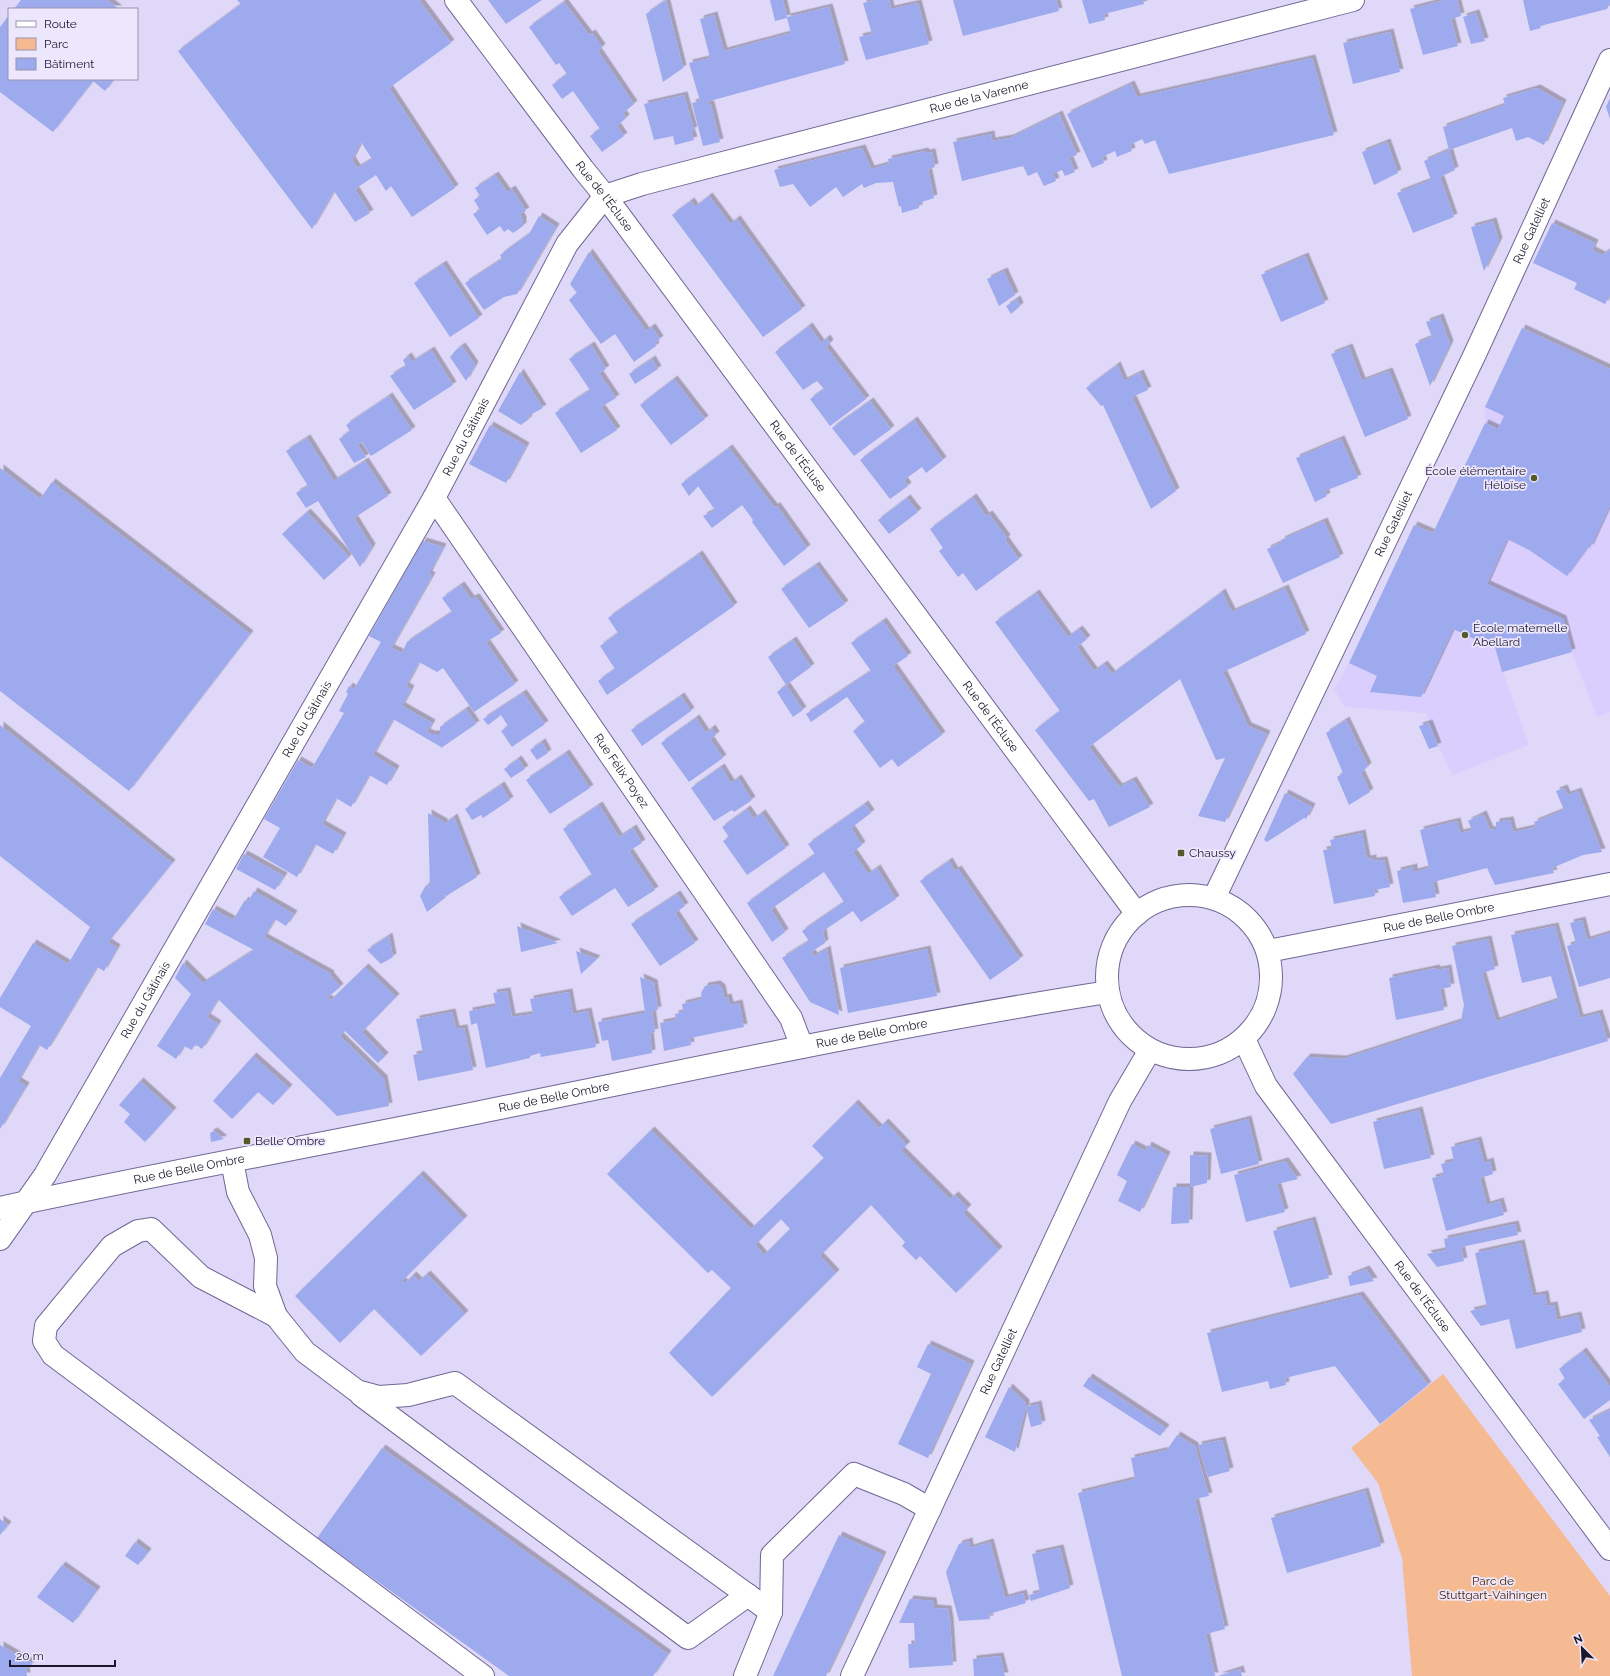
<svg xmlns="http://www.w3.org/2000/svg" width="1610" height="1676" viewBox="0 0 1610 1676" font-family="Raleway,sans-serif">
<defs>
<filter id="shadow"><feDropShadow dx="3.5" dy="-3.5" stdDeviation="0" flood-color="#0004"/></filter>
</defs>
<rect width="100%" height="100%" fill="#dfd8f8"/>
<path fill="#d9cefe" d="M1522,328L1610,369V712L1597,717L1572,652L1503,672L1529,745L1453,775L1438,746L1426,713L1345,707L1334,689L1349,663L1414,525L1433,533L1485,423V407Z"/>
<path fill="#f5ba92" d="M1443,1374L1610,1596V1676H1412L1402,1558L1378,1483L1351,1448Z"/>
<path fill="#9daaed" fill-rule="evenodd" filter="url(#shadow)" d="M21,0H107L119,9H14Z
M237,0H419L451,43L389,88L455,188L412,217L391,186L386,191L376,175L355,189L370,213L355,222L334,191L312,229L178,51L241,4ZM361,142L372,159L357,168L352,160Z
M488,0H542L506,24Z
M666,0L683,68L663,82L646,14Z
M770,0H783L787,17L829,7L845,64L706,102L711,105L720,142L703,146L692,103L700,101L689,63L710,58L700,19L714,15L724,51L791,33L787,18L775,21Z
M874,0H889L891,9L918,3L929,44L866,60L859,37L872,34L863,3Z
M953,0H1056L1059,11L963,36Z
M1082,0H1143L1144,4L1104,14L1105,20L1089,24Z
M1445,0H1457L1461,16L1451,19L1458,46L1423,55L1410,9Z
M1523,0H1610V2L1607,9L1540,26L1541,28L1530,31Z
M564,2L589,35L592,33L602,47L598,51L634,104L623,113L626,118L617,126L624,136L602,152L590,136L600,129L573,91L562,99L552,85L567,74L559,63L556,65L529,27Z
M1476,13L1485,41L1471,44L1463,17Z
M9,15V79H114L105,91L93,81L53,132L0,92V27Z
M1390,32L1400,72L1353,84L1343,43Z
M1312,58L1334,135L1169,174L1155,140L1145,144L1142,139L1130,145L1132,151L1124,154L1117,157L1115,151L1102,157L1104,163L1092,168L1067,114L1131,84L1137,97Z
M1537,88L1563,103L1544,145L1528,137L1516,141L1512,128L1449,150L1455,170L1440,177L1454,217L1413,233L1397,193L1431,180L1424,161L1449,150L1443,127L1505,105L1503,98Z
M684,95L694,130L691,131L694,140L675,145L673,136L654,140L644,104Z
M1610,98V119L1606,107Z
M1059,114L1077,155L1069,158L1075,172L1065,176L1062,170L1053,174L1056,181L1044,186L1037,172L1028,176L1023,166L962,181L953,142L991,134L992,141L1010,138Z
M1387,142L1398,173L1374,185L1362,152Z
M862,148L871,169L889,164L888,159L925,151L926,153L932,152L935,167L928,169L934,198L919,203V208L902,213L901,206L899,207L893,182L876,183L864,188L862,184L843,197L836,187L810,207L793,184L780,187L774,170Z
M495,175L507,192L512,189L526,211L520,214L523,220V226L513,233L508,229L504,232L500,226L487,235L473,214L480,210L474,200L480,196L475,188Z
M709,196L730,224L737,219L802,309L763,337L672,215L691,201L695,207Z
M539,216L556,227L517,294L504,297L484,310L465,283L502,259L500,255L529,234Z
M1493,221L1499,241L1484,271L1471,227Z
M1552,223L1595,243L1592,250L1602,255L1610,250V295L1605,304L1574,289L1577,283L1533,263Z
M589,252L646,331L652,327L660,339L655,343L656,346L634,362L615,334L601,344L569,300L577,293L570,284Z
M1305,256L1325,303L1281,322L1261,275Z
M443,264L479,318L450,337L414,283Z
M1004,271L1015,295L999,306L987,279Z
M1017,299L1020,306L1011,314L1006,306Z
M1440,317L1450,344L1430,386L1415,344L1432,337L1426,322Z
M809,326L821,343L827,338L830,343L826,347L866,399L830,426L810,399L824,389L817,381L803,390L775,352Z
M1522,328L1610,369V505L1590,548L1588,547L1567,576L1529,550L1507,539L1487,584L1563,619L1572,652L1502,672L1493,640L1483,643L1453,629L1421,697L1370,692L1377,676L1349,663L1414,525L1433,533L1485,423L1498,429L1504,416L1485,407Z
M591,345L606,369L599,373L616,398L601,407L617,430L581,453L555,413L590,390L569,359Z
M462,346L475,365L466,381L450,357L456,350Z
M1349,347L1362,381L1389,371L1408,419L1365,437L1331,354Z
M431,350L453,385L414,410L390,376L406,366L403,360L408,356L412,362Z
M652,359L658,369L635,384L629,374Z
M1117,365L1124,381L1140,373L1148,390L1132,397L1176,491L1151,509L1103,405L1101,406L1086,388Z
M520,372L543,408L528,416L529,419L521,425L498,411Z
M674,379L705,419L671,445L640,405Z
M389,396L412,430L371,456L362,442L357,444L366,457L354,463L339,439L350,431L346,425Z
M870,401L891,429L854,456L832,428Z
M914,420L943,460L926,473L922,467L904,480L908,486L890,499L860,460Z
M490,425L526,446L506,483L469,464Z
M307,438L334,481L365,461L388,496L354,518L372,547L360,567L318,501L306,508L296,493L308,486L286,451Z
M1341,439L1358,478L1325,491L1327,496L1315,502L1296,458Z
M729,448L774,507L777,506L807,548L784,566L752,522L753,520L742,505L712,528L703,516L715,510L698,486L689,496L681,484Z
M0,468L40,499L52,482L250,634L129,791L0,691Z
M973,497L986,516L989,514L1007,538L1005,540L1019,559L976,591L963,573L958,577L939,551L943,548L930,529Z
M907,498L918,512L889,534L878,520Z
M307,512L349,557L324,580L282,534Z
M1324,521L1340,557L1283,583L1267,549L1282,542L1281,540Z
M423,541L443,547L429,574L432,576L391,648L402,653L407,642L452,612L442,598L461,585L471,599L476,597L501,633L486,642L515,684L474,712L443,668L437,672L419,662L406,686L411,689L402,706L432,723L427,732L431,734H440V727L466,709L476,724L441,748V747L393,719L373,755L396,769L387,785L369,775L351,807L336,798L322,824L343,836L333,854L315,844L297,877L263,857L280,828L264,819L298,760L312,768L344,713L339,711L348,694L346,692L349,686L354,689L381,642L369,636Z
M699,554L734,606L607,695L598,681L615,669L600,646L618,633L608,618Z
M816,565L845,604L809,628L781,589Z
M1285,588L1306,634L1223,672L1248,726L1267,734L1225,822L1198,816L1225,758L1216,760L1180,679L1089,747L1119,787L1133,780L1150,807L1109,827L1094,799L1089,801L1035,730L1060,711L995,622L1036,593L1068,637L1079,629L1087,639L1077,647L1094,671L1104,664L1112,674L1222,592L1232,612Z
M883,621L908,656L893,666L942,735L898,767L892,759L880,768L853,731L865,722L847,697L811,722L806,714L871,671L851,643Z
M793,640L811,667L786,685L803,710L793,717L777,692L786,685L768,657Z
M523,693L545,724L512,747L501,731L508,726L501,715L488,725L483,719Z
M681,696L691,711L642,746L631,730Z
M696,718L706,733L712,728L716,735L710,739L723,758L689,782L661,743Z
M1346,720L1368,766L1361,773L1370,792L1349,805L1337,777L1343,773L1326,733Z
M1429,723L1438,746L1429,749L1419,726Z
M0,725L172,863L108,942L117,948L104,971L97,967L47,1050L39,1045L18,1081L26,1086L0,1129V1078L31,1026L0,1007V998L33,943L68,964L90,927L0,856Z
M542,742L548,753L537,760L530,750Z
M566,753L590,788L550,814L526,780Z
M518,759L525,769L511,778L504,769Z
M721,767L731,783L738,778L752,800L734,812L732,810L714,821L691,788Z
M501,785L510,800L483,818L481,815L472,820L465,809Z
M1564,788L1567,795L1578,791L1602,852L1583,855L1552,868L1554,873L1495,885L1487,868L1433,882L1436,897L1403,903L1397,871L1414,867V872L1429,868L1420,830L1457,821L1460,833L1472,830L1468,821L1483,814L1490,830L1496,829V822L1510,820L1513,832L1536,827L1534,822L1564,810L1556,791Z
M1285,793L1312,807L1306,819L1304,818L1267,842L1264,840Z
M865,804L871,813L851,828L862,845L853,852L868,874L877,868L896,899L861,922L853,911L823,931L825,943L811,952L814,956L827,949L839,1015L810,1002L782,958L809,941L802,931L844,902L824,872L771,909L785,932L772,942L747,903L815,854L808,844Z
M599,805L619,837L633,828L642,843L629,851L655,890L628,907L615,888L572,916L559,897L592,875L563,829Z
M747,809L754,819L762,813L786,848L747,875L723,841L729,837L722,827Z
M428,813L444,822V824L454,817L477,877L446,896L438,892L446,897L427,912L420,896L426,885L430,888Z
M1362,833L1367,859L1373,858V861L1384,860L1390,887L1374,890L1375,896L1334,904L1323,850L1332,849L1330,840Z
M244,854L284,876L275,890L236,869Z
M949,861L955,871L958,869L1020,959L990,980L920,881Z
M254,891L294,914L286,926L275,919L264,937L331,974L330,975L340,987L327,998L331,1000L365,967L396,997L362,1032L385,1056L378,1063L345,1031L340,1036L384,1079L389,1106L337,1116L218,999L207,1017L218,1024L202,1049L195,1044L192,1050L184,1046L176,1059L157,1046L191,994L175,978L183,963L203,983L254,950L205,924L213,909L233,920L245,900L248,902Z
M677,894L685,906L675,913L695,943L660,966L631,924Z
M1582,920L1587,940L1610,933V978L1579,987L1567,946L1576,943L1570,923Z
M517,926L524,929L558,943L521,952Z
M1555,926L1580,1018L1599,1013L1608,1041L1331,1124L1293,1074L1307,1057L1343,1059L1461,1021L1464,1005L1452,946L1488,939L1495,969L1482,973L1496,1021L1558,1000L1551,976L1522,983L1511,935Z
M389,936L393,957L381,964L367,950Z
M927,949L937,996L848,1013L840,968Z
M576,951L597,959L581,974Z
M1436,968L1437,970L1448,968L1451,987L1440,989L1444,1010L1396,1020L1389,978Z
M640,977L654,983L658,1010L652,1011L655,1032L650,1033L652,1053L612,1061L608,1040L602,1041L598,1022L645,1013Z
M717,984L722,988L724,998L728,997L730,1005L739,1003L744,1027L690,1038L691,1045L664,1051L660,1023L676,1020L675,1014L683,1012L682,1004L702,999L701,993L705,986Z
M507,991L512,1017L533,1014L530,999L569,992L573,1014L588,1011L596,1047L541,1057L540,1053L530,1056V1058L486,1068L477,1023L471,1025L469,1011L496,1006L493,993Z
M452,1012L456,1029L464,1028L473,1070L418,1081L413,1055L423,1053L416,1019Z
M253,1056L289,1088L273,1105L258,1092L232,1119L213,1101Z
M140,1081L173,1111L145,1142L124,1122L130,1114L119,1105Z
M855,1103L879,1128L885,1122L907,1145L901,1150L950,1199L955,1195L968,1208L963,1213L999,1250L956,1293L920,1256L916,1260L902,1246L905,1242L871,1205L820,1256L836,1273L712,1397L669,1353L731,1288L712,1270L708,1273L607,1174L651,1130L751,1229L824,1158L812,1146ZM781,1219L790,1229L764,1255L755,1245Z
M1419,1110L1431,1158L1384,1169L1373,1122Z
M1248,1119L1259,1164L1221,1174L1210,1129Z
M214,1131L224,1139L211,1142L210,1133Z
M1478,1140L1484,1163L1490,1161L1493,1174L1480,1178L1487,1205L1500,1201L1504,1215L1446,1231L1432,1178L1444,1175L1441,1164L1454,1161L1451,1147Z
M1132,1144L1146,1151L1148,1145L1167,1155L1140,1212L1118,1201L1127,1181L1117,1175Z
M1190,1155L1208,1156L1207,1183L1190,1187L1189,1223L1171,1224L1173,1187H1190Z
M1285,1161L1298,1179L1277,1184L1285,1212L1246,1222L1234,1175Z
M420,1174L464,1219L402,1281L405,1283L413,1275L419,1281L427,1274L465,1314L421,1356L374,1309L340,1343L295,1296Z
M1312,1220L1329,1278L1290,1288L1273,1231Z
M1515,1224L1518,1235L1461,1247L1464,1261L1437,1267L1427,1254L1446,1250L1444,1239Z
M1521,1243L1533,1296L1545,1294L1547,1306L1554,1305L1557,1320L1578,1315L1582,1332L1516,1349L1509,1319L1481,1326L1470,1311L1487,1307L1475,1253Z
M1366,1269L1374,1281L1350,1286L1348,1276Z
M1360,1295L1428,1385L1380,1424L1335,1366L1285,1378L1286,1385L1270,1389L1268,1381L1222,1392L1207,1333Z
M928,1344L971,1364L928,1458L898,1444L931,1374L917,1367Z
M1583,1351L1610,1387V1400L1584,1419L1558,1384L1565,1379L1559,1369Z
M1089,1377L1166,1428L1160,1436L1083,1386Z
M1009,1387L1026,1403V1406L1015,1452L985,1437Z
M1038,1404L1042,1424L1031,1427L1026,1407Z
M1610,1410V1457L1597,1437L1600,1436L1589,1420Z
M1177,1435L1195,1446L1209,1496L1195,1499L1225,1629L1206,1634L1215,1676H1122L1078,1493L1135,1479L1131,1458L1167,1450Z
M1222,1440L1230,1471L1208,1477L1198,1445Z
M382,1448L668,1654L653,1676H509L317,1538Z
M1365,1491L1381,1546L1287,1573L1271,1518Z
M0,1519L8,1525L0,1535Z
M839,1535L883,1555L826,1676H773Z
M969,1541L970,1548L990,1542L1005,1598L1023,1593L1026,1603L989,1614L990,1619L959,1621L946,1572L959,1544Z
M135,1542L148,1552L138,1565L125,1556Z
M1060,1548L1070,1588L1031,1601L1029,1595L1040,1592L1032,1554Z
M62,1565L97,1590L73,1623L37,1597Z
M910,1599L933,1601L934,1608L948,1609L950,1621L953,1665L909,1668L908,1644H915L914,1623H899Z
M0,1645L33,1664L26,1668L27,1676H0Z
M1000,1656L1005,1676H974L973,1659Z
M1240,1669L1242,1676H1218Z"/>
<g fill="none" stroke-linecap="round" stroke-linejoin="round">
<g stroke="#726695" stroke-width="24">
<g id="minor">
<path id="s1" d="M456,0L583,169L605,196L1137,914"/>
<path id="s2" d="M605,196L642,184L1353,0"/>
<path id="s3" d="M434,498L791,1018L802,1047"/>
<circle cx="1189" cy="977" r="82"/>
<path id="s4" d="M1214,898L1475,354L1610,60"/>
<path id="s5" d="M1268,951L1610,884"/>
<path id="s6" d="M1244,1039L1266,1086L1610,1549"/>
<path d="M232,1161L238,1192L260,1235L266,1258L265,1286L276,1316L305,1352L357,1391L379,1397L408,1395L455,1383L771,1612"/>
<path id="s7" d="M0,1208C164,1172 330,1143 495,1109C699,1068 903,1024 1108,992"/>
<path id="s8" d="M0,1239L45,1175L434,498L567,244L605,196"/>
<path d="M276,1316L201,1277L151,1229L138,1231L112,1246L46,1326L44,1341L53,1355L483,1676"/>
<path d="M361,1395L688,1638L748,1595"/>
<path d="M745,1676L771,1612L772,1555L854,1474L904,1494L930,1509"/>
<path id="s9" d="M852,1676L1120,1101L1150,1050"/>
</g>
</g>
<use href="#minor" stroke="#fff" stroke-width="22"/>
</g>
<g fill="#545a29" stroke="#ece7fd" stroke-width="1.5">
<circle cx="1534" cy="478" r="4"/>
<circle cx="1465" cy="635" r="4"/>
<rect x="1177" y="849" width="8" height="8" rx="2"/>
<rect x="243" y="1137" width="8" height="8" rx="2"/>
</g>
<g text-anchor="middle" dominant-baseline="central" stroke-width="3.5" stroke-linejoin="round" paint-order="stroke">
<g font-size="12" fill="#1d172a" stroke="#ece7fd">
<text stroke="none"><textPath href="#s2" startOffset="387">Rue de la Varenne</textPath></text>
<text stroke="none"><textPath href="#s1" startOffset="246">Rue de l'Écluse</textPath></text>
<text stroke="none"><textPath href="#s4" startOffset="739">Rue Gatelliet</textPath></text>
<text stroke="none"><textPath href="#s8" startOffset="928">Rue du Gâtinais</textPath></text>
<text stroke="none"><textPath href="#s1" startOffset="570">Rue de l'Écluse</textPath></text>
<text stroke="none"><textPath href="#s4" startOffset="415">Rue Gatelliet</textPath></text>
<text stroke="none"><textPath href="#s1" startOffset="894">Rue de l'Écluse</textPath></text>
<text stroke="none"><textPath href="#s8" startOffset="604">Rue du Gâtinais</textPath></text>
<text stroke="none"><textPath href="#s3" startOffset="331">Rue Félix Poyez</textPath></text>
<text stroke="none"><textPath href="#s5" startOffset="174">Rue de Belle Ombre</textPath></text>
<text stroke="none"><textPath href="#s8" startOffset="280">Rue du Gâtinais</textPath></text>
<text stroke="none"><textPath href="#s7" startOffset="889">Rue de Belle Ombre</textPath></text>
<text stroke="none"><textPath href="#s7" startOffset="565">Rue de Belle Ombre</textPath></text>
<text stroke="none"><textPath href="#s7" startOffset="193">Rue de Belle Ombre</textPath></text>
<text stroke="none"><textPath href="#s6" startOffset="314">Rue de l'Écluse</textPath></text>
<text stroke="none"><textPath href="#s9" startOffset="347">Rue Gatelliet</textPath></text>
</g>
<g font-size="12" fill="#1d172a" stroke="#ece7fd" text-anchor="start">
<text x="1526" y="471" text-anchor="end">École élémentaire<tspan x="1526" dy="14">Héloïse</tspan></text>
<text x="1473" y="628">École maternelle<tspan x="1473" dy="14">Abellard</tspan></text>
<text x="1189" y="853">Chaussy</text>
<text x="255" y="1141">Belle Ombre</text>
</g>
<g font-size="12" fill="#4e2400" stroke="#ece7fd">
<text x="1493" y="1581">Parc de<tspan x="1493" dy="14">Stuttgart-Vaihingen</tspan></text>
</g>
</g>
<rect x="8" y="8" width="130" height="72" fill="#ece7fd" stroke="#9994a9"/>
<rect x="16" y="21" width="20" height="6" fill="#ffffff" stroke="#9994a9"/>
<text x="44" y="28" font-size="12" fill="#1d172a">Route</text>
<rect x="16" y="38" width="20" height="12" fill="#f5ba92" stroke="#9994a9"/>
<text x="44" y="48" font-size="12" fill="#1d172a">Parc</text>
<rect x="16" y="58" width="20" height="12" fill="#9daaed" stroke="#9994a9"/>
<text x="44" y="68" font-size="12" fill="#1d172a">Bâtiment</text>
<g transform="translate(1582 1648) rotate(336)" stroke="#ece7fd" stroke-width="3" paint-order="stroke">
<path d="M0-3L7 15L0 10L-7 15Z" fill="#1d172a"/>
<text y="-6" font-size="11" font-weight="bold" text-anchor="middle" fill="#1d172a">N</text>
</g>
<path d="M10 1660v6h105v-6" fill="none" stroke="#1d172a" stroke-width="2"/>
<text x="16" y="1660" font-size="12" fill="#1d172a" stroke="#ece7fd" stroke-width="3" paint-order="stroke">20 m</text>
</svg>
